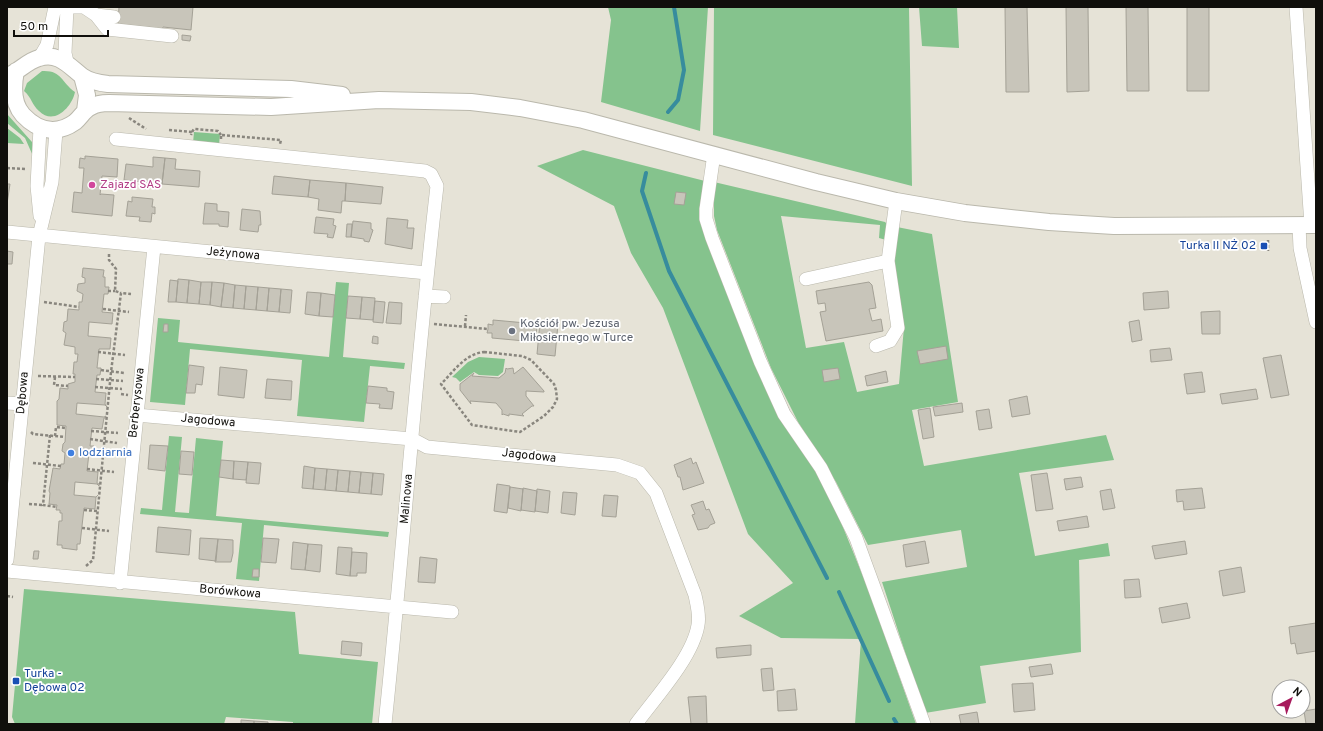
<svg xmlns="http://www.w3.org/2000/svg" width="1323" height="731" viewBox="0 0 1323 731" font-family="Overpass,sans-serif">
<rect width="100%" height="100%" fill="#e6e3d7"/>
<path fill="#85c38d" d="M608,7H708L700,131L601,102L611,20Z
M714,7H909L912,186L713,135Z
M919,7H957L959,48L922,46Z
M42,71C62,70 61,82 75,92C72,107 54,126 39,111C32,105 32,98 24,91L27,83Z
M7,114L32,142L34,149L33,156L25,138L7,123Z
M7,128L20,138L24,144L7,143Z
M194,132L220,134L219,145L193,143Z
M583,150L705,181L702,223L834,505L869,591L916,724H855L861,639L781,638L739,616L793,583L748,534L663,308L631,253L614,206L537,166Z
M714,182L885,222L888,225L886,240L879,238L880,225L781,216L806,348L844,342L857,392L899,384L904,327L892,259L897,227L932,234L958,402L912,410L924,466L1106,435L1114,460L1019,473L1035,556L1108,543L1110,556L1079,560L1081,652L980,666L986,703L925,713L882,582L967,567L961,530L868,545L836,482L798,422L771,368L717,230L714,216Z
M336,282L349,283L343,357L405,363L404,369L370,366L364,422L297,416L302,360L190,349L185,405L150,402L158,318L180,320L178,342L329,357Z
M479,357L505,359L503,372L498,376L479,375L474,372L460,382L456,378L452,377L468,362Z
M169,436L182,437L175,512L189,513L196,438L223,441L216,516L389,532L388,537L264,525L259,581L236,579L242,523L140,514L141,508L162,510Z
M24,589L295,612L299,654L378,662L372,724H293V722L226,717L224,724H15L12,717Z"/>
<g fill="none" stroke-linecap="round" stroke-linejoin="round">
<path stroke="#378c9d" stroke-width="4" d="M668,112L678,100L684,70L674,7
M646,173L642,191L669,271L827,578
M839,592L889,701
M894,719L897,724"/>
</g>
<path fill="#c8c5ba" stroke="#a4a196" d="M119,7H193L191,30L163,27L162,30H156V28L118,24Z
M1005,7H1027L1029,92H1006Z
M1066,7H1088L1089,91L1067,92Z
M1126,7H1148L1149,91H1127Z
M1187,7H1209V91H1187Z
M182,35L191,36L190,41L182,40Z
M85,156L118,159L117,177L102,176L100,195L101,194L114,195L112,216L72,212L74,192L82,193L84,168H79L80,158L85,159Z
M153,157L165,158L162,184L124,180L126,164L153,167Z
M165,158L176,159L175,169L200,171L199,187L162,184Z
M274,176L310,180L308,197L272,194Z
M310,180L346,183L345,201H342L341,213L318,210L319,199L308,197Z
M346,183L383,187L381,204L345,201Z
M7,184H10L7,204Z
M676,192L686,193L684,205L674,204Z
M132,197L153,199L152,207H155V214L152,213L151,222L139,221L140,217L126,216L128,201L132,202Z
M205,203L217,204V211L229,212L228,227L219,226V224H203Z
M242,209L260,211L261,225H259L258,232L240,230Z
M316,217L334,219L333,225L336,226L333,238L327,237L328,234L314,233Z
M387,218L408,220L407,228H414L412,249L385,244Z
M353,221L371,223V229L373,230L369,242L364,241V239L351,237Z
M347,224H352L351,237H346Z
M7,251L13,252L12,264H7Z
M83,268L104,270L103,277H105V287H109L108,294H104L102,312L113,313L112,324L89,322L88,336L111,338L110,349H99L97,368H101L100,375H97L95,392L106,393L105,404L107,407L105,405L77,403L76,414L104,417L106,416L105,418H104L102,429L92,428L90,446H94L93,454L89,453L87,471L98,472L97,483L99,484V486L97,484L75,482L74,495L96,497L98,495L96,497L95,509L84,508L80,544H77V550L62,548V545H57L59,521H62V513H60V510H56L57,505L49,504L50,493L49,491L53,468L60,469L61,464H64L65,453L62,451L63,444L65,442L66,426L57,425V401L59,399L60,388L68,389V384L75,382V374H73L74,362H77L78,354H75V347L64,345L66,333L63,331L64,322L67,321L68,309L79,310V302H82L83,294L77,291L78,284L85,283V278L82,277Z
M178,279L189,280L187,303L176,302Z
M170,280L178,281L176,302H168Z
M189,280L201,282L199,304L187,303Z
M201,282H212L210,305L199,304Z
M212,282L224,283L221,307L210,305Z
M869,282L872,285L876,308L869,309L872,321L881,319L883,331L826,341L820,312L826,311L825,303L818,304L816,291Z
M224,283L235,285L233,308L221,307Z
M235,285L246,286L244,309L233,308Z
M246,286L258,287L256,310L244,309Z
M258,287L269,288L267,311L256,310Z
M269,288L281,289L279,312L267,311Z
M281,289L292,290L290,313L279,312Z
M1168,291L1169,308L1144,310L1143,293Z
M307,292L321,293L319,316L305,314Z
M321,293L335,295L333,317L319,316Z
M348,296L362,297L360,319L346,318Z
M362,297L375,298L373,320L360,319Z
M375,301L385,302L383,323L373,322Z
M389,302L402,303L401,324L386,323Z
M1220,311V334H1202L1201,312Z
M493,320L537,324L536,342L492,338V333H487L488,329V324L493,325Z
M1139,320L1142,340L1132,342L1129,322Z
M540,322L558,324L555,356L537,354Z
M164,324H168V332H163Z
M373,336L378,337V344L372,343Z
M946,346L948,359L920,364L917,351Z
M1170,348L1172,360L1151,362L1150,350Z
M1281,355L1289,395L1271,398L1263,358Z
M189,365L204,367L202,385L196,384L195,393H186Z
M220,367L247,370L244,398L218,395Z
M523,367L544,391V392L526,391V396L534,406H532L522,414L524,416L509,414V416L503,414L502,415V410L496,403L470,401L471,404L460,390V384L474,373L472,376L499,378L505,373L506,368L507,369L513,368L514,374Z
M838,368L840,379L824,382L822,370Z
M886,371L888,382L867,386L865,376Z
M1202,372L1205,392L1187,394L1184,374Z
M267,379L292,381L291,400L265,398Z
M368,386L387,388V391L394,392L392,409L379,408L380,404L366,403Z
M1256,389L1258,399L1222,404L1220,394Z
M1027,396L1030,414L1012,417L1009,400Z
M962,403L963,412L935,416L933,407Z
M930,408L934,437L923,439L918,410Z
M989,409L992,428L979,430L976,411Z
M150,445L168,446L165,471L148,469Z
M181,451L194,452L192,475L179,474Z
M691,458L693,464L696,462L704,483L683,490L680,477H678L674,465Z
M221,460L234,461L233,479L219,477Z
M234,461L248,462L246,480L233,479Z
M248,462L261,463L259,484L246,483Z
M304,466L315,468L313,489L302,488Z
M315,468L327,469L325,490L313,489Z
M327,469L338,470L336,491L325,490Z
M338,470L350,471L348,492L336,491Z
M350,471L361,472L359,493L348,492Z
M361,472L373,473L371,494L359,493Z
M373,473L384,474L382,495L371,494Z
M1047,473L1053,509L1036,511L1031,475Z
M1081,477L1083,487L1066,490L1064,479Z
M497,484L510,486L507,513L494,511Z
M510,487L523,489L521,511L508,508Z
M523,488L537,491L535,512L521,510Z
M1202,488L1205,508L1184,510L1183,501L1177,502L1176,490Z
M537,489L550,491L548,513L535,511Z
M1111,489L1115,508L1103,510L1100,491Z
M563,492L577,493L575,515L561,513Z
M604,495L618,496L616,517L602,516Z
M703,501L706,510L709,509L715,523L710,525L708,528L698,530L692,515L695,514L691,505Z
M1087,516L1089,527L1059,531L1057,521Z
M158,527L191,530L189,555L156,552Z
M200,538L218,539L216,561L199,559Z
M263,538L279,539L276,563L261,562Z
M218,539L233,540V553L231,562H215Z
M925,541L929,563L906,567L903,545Z
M1185,541L1187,554L1155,559L1152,546Z
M293,542L308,544L305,570L291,569Z
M308,544L322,545L320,572L305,570Z
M338,547L352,548L350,576L336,574Z
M34,551H39L38,559H33Z
M352,552L367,553L366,573H357V576H350Z
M420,557L437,559L435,583L418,582Z
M1241,567L1245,592L1223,596L1219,571Z
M253,569H259V577H252Z
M1139,579L1141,597L1125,598L1124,580Z
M1187,603L1190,618L1162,623L1159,608Z
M1316,623V651L1297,654L1295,643L1291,644L1289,627Z
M342,641L362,643L361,656L341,654Z
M751,645V655L717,658L716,648Z
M1051,664L1053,674L1031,677L1029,667Z
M772,668L774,690L763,691L761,669Z
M1033,683L1035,710L1014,712L1012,684Z
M795,689L797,710L778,711L777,691Z
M706,696L707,724H691L688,697Z
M1316,709V724H1306L1304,711Z
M977,712L979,724H961L959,715Z
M241,720L254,721V724H241Z
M254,721L268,722V724H254Z"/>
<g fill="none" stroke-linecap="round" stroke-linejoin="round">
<g stroke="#bab8ac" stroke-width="14">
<path id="minor" d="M72,7H84L96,15L114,17
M1296,7L1311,225
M96,15L107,29L172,36
M40,57L47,45L55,7
M67,62L65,53L67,7
M116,139L425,171L431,174L437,186C416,365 404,545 385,724
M714,154L706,209V219L712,238L760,361L784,414L821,468L856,538L924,724
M40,216L37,186L40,128
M1299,225L1300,248L1316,322
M7,232L427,273
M806,279L888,261L896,201
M425,296L444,297
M876,346L890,341L898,328L888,261
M7,403L22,404
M136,415L412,439L427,447L617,465L640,473L656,493L695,595C697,605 700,615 698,625C693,657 655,698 636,724
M7,560L39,236L52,182L56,131
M7,571L452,612
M120,583L154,247"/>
</g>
<g stroke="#bab8ac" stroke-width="18">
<path id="major" d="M16,71C13,86 12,103 23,115C38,131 57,135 75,122C81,117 84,110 91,107C96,104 103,103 109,103L271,107L379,100L471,102L520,108L583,120L816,182L896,201L965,213L1049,222L1114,226L1316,225
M7,76C19,72 27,61 39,58C58,52 68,65 82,76C89,81 99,83 108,84L291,89L342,95
M82,76L87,95L85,111"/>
</g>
<path stroke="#89867e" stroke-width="2.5" stroke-dasharray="3 2" stroke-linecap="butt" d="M129,118L146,129
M169,130L192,132L191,135
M192,132L194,129L218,131L221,135
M221,139V135L281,140L280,144
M7,168L26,169
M1268,240V251
M109,254V260L116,269L115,291L121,293
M108,291H115
M44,302L79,307
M103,309L129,312
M434,324L488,329
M465,326L466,315
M98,352L125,355
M484,352L522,356L531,360L554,384L556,390L557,399L553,407L544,416L520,432L472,425L441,384C454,371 465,354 484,352Z
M101,370L124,373
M38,376L75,377
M55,377L54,385L68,386
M96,379L123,381
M95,387L122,389
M121,394L128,395
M91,431L118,433
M31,432L33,434L65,437
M50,435L43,505L57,507
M55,436L56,427L66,428
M90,439L117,443
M93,449L116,452
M33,463L61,466
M87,469L114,472
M29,504L43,505
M84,510L97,511
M82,528L109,531
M86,566L93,560L111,372L121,293L131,294
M7,596L13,597"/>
<use href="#minor" stroke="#fff" stroke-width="13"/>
<use href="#major" stroke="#fff" stroke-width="16"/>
</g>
<circle fill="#d1479c" stroke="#fff" stroke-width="1.5" cx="92" cy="185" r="4"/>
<g fill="#1a4fb4" stroke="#fff" stroke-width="1.5">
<rect x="1260" y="242" width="8" height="8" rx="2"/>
<rect x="12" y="677" width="8" height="8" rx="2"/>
</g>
<circle fill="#6b7280" stroke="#fff" stroke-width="1.5" cx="512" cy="331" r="4"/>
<circle fill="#3f7fe0" stroke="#fff" stroke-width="1.5" cx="71" cy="453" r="4"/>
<g text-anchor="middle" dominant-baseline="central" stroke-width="3.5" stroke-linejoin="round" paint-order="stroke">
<g font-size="12" fill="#b23c85" stroke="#fff" text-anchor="start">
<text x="100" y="185">Zajazd SAS</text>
</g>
<g font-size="12" fill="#164399" stroke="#fff" text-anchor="end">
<text x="1256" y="246">Turka II NŻ 02</text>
<text x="24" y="674" text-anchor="start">Turka -<tspan x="24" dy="14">Dębowa 02</tspan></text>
</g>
<g font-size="12" fill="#100f0b" stroke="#fff">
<text transform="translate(233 254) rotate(5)">Jeżynowa</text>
<text transform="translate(23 393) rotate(-85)">Dębowa</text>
<text transform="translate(137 403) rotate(-84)">Berberysowa</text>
<text transform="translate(208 421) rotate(5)">Jagodowa</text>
<text transform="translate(529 456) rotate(6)">Jagodowa</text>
<text transform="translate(407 499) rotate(-85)">Malinowa</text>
<text transform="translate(230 592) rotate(5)">Borówkowa</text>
</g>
<g font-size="12" fill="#5b616d" stroke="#fff" text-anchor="start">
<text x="520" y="324">Kościół pw. Jezusa<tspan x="520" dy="14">Miłosiernego w Turce</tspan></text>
</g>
<g font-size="12" fill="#366cbe" stroke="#fff" text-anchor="start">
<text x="79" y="453">lodziarnia</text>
</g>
</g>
<rect width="1323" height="731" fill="none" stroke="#100f0b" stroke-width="16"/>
<g transform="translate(1291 699) rotate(41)"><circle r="19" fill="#ffffff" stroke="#9f9f9d"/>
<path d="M0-3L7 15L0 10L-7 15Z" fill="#a71a5c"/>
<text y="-6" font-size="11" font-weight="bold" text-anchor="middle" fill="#100f0b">N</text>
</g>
<path d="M14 30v6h94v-6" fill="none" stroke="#100f0b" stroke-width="2"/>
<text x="20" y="30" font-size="12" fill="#100f0b" stroke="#ffffff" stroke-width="3" paint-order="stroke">50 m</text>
</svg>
